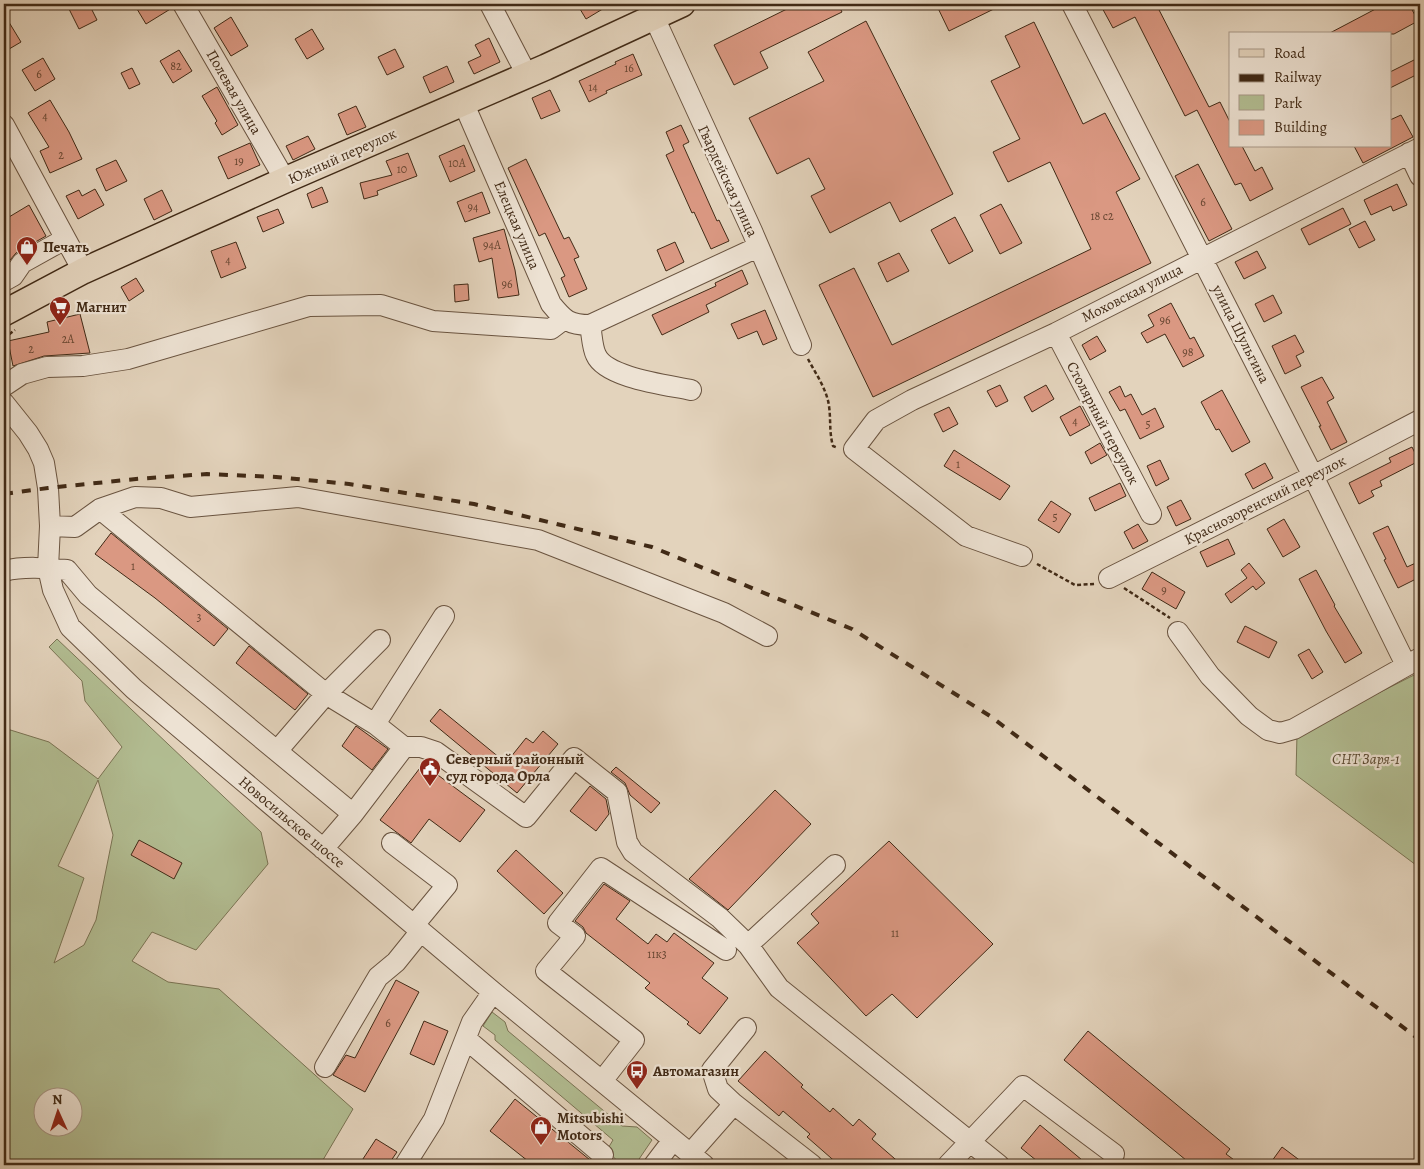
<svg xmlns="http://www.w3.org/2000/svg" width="1424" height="1169" viewBox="0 0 1424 1169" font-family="Alegreya,serif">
<rect width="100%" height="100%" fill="#e3d3bc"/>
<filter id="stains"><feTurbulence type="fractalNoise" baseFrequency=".004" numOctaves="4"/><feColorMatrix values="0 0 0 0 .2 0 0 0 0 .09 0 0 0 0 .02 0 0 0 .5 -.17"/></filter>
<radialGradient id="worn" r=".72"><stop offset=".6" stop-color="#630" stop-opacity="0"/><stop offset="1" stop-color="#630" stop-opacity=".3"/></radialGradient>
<path fill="#b2bd92" stroke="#7a7454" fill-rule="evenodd" d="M57,639L261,832L268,864L196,950L152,932L132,961L168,982L219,989L353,1109L320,1165H4V728L49,742L98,779L122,747L85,701L82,681L49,647ZM98,780L113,835L96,920L84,945L54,963L84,878L58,866ZM42,1096H72V1126H42Z
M1420,672V868L1296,775L1297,734Z
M492,1012L505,1022L508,1031L622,1126L637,1127L652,1140L635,1165H621L607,1150L613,1140L495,1040V1035L483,1026Z"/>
<path fill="#da9882" stroke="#412a16" d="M78,4H89L97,20L79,29L69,9Z
M145,4H171L172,8L146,24L137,9Z
M577,4H611L586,19Z
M797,4H838L842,12L760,52L768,68L734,85L714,45Z
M936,4H1004L949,31Z
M1100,4H1156L1209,107L1220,102L1230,122V146H1242L1255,171L1262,167L1273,189L1250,201L1241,183L1235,185L1197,110L1185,116L1135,17L1113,28Z
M1385,4H1409L1418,21L1394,34H1328Z
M4,14L21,42L4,52Z
M231,17L248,46L231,56L214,28Z
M866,21L953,194L900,222L890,202L830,233L811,196L825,189L809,158L777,174L749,118L824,81L808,52Z
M1034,22L1083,124L1105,113L1140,179L1116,192L1151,263L873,397L819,285L854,268L892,345L1091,249L1050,162L1008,182L993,152L1020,139L991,81L1020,67L1005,36Z
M312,29L324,49L307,59L295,39Z
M489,38L500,62L474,74L468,62L481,56L475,45Z
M395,49L404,67L387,75L378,57Z
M179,50L192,71L173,83L160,61Z
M633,54L642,75L606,91L607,93L589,102L579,81L616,64L615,62Z
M1420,57V73L1390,88V72Z
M43,58L55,79L35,91L22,70Z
M447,66L454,82L430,93L423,77Z
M132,68L140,84L129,89L121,73Z
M217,87L238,125L222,135L215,123L217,121L202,96Z
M550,90L560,111L541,119L532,98Z
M50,100L69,132L82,159L50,173L40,151L49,147L28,113Z
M356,106L366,127L347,135L338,114Z
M1401,115L1413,137L1363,163L1354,146H1390V120Z
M681,125L689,142L683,145L717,221L719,220L729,241L711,249L694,212L692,213L666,155L674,151L666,132Z
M308,136L315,149L293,160L286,146Z
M250,143L260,165L228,179L218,157Z
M464,145L475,171L450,182L439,156Z
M408,153L417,176L377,191L378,195L364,199L360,183L392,175L386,161Z
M526,159L564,239L569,237L579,257L574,259L587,289L569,297L561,278L565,276L545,233L539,236L508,168Z
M116,160L127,181L106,191L96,169Z
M1198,164L1232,229L1209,241L1175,176Z
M1397,184L1407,205L1393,211L1391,206L1371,215L1364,200Z
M322,187L328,202L312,208L307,194Z
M95,189L104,205L78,219L66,196L79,190L82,196Z
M162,190L172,211L154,220L144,199Z
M482,192L490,213L465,222L457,202Z
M1001,204L1022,243L1000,254L980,215Z
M29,205L46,236L16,253L10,260L4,263V220Z
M1343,208L1351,224L1309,245L1301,229Z
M278,209L284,223L263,232L257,217Z
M955,217L973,251L949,264L931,230Z
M1365,221L1375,240L1359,248L1349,229Z
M504,229L515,270L519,295L498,298L492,258L479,262L473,238Z
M236,242L246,268L221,278L211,251Z
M675,242L684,262L666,271L657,250Z
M1257,251L1266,268L1244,279L1235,262Z
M899,253L909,271L887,282L878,263Z
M742,270L748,284L706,305L709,312L662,335L652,315L716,286L715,283Z
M136,278L144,291L129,301L121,287Z
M468,284L469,300L455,302L454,285Z
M1273,295L1282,313L1264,322L1255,304Z
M1171,303L1190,339L1194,337L1204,356L1183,367L1165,334L1147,343L1141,333L1154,326L1148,315Z
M765,310L777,339L763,345L757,331L738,339L731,324Z
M80,314L90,353L44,356L13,366L8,341L49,332L47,322Z
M1295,335L1304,352L1296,356L1301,366L1285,374L1272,346Z
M1097,336L1106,351L1090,360L1082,345Z
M1322,377L1334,398L1327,402L1347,442L1331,450L1319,426H1321L1301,387Z
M1000,385L1008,401L996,407L987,391Z
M1046,385L1054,399L1032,412L1024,397Z
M1120,386L1125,397L1131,394L1142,415L1155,408L1164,427L1140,439L1125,409L1120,411L1109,392Z
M1222,390L1250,442L1232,452L1219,429L1216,430L1201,402Z
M1080,406L1090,425L1070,436L1060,417Z
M949,407L958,424L943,432L934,414Z
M1100,443L1107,455L1091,464L1085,452Z
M1412,447L1419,461L1380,481L1382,486L1371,491L1374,496L1359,504L1349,483L1391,462L1389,458Z
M954,450L1010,486L1000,500L944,466Z
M1160,460L1169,479L1156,486L1147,466Z
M1265,463L1273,478L1253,489L1245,474Z
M1120,483L1126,496L1095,511L1089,498Z
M1181,500L1191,519L1176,526L1167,507Z
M1051,501L1071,514L1059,533L1038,520Z
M1284,519L1300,547L1283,557L1267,529Z
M1138,524L1148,541L1133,549L1124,532Z
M1388,526L1407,567L1420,561V577L1398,588L1384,560L1386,559L1373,533Z
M111,533L228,629L214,646L155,598L95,554Z
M1228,539L1235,554L1207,567L1200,552Z
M1249,563L1265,583L1256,590L1253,586L1231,603L1225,594L1247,578L1241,570Z
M1316,570L1335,605L1334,606L1362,653L1345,663L1326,631L1299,579Z
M1152,572L1185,592L1176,609L1142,589Z
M1245,626L1277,642L1269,658L1237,642Z
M249,646L308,694L295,710L236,663Z
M1309,649L1323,672L1312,679L1298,655Z
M440,709L506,763L526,738L533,743L543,731L558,744L517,793L430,721Z
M356,726L388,749L372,770L342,746Z
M423,764L485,810L460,842L429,819L411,843L380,820Z
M616,767L660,803L651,813L630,795L625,783L611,772Z
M590,786L606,799L609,814L596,831L570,811Z
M775,790L811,824L728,910L689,879Z
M139,840L182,863L174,879L131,855Z
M889,841L993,944L917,1018L892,994L866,1016L797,943L819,923L811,914Z
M516,850L563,893L544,914L497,871Z
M604,884L630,901L616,919L648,944L656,934L667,942L674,933L714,963L702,978L728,998L700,1034L687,1024L689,1022L645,988L650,983L586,933L583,927L575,921Z
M396,980L419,992L365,1092L333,1075L346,1055L355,1058Z
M424,1021L448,1031L434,1065L410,1054Z
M1088,1031L1230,1149L1226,1154L1241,1165H1192L1064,1060Z
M765,1051L803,1085L801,1087L830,1112L833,1108L853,1126L859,1119L876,1134L872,1139L902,1165H839L807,1137L810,1134L783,1111L779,1116L738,1081Z
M515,1099L595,1164L597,1165H533L490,1131Z
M1040,1125L1088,1165H1042L1021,1148Z
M376,1139L397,1152L388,1165H359Z
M1282,1147L1306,1165H1269Z"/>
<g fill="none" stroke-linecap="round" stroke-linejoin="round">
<g stroke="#6a5440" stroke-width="22">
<path id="minor" d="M183,4L285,180
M490,4L527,75
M1072,4L1313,476L1406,665
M654,17L752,231L801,345
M463,102L551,304C564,320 569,325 590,325L758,247
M4,125L83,271
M1409,153L1420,176
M4,281L13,276L22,263L65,239
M590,325C592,335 592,347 596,355C606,378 668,385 691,390
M1056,333L1151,514
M4,386L22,374L47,367L83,366L128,359L309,306L381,305L433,321L551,329L563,320
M4,403L28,433L38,449L44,463L48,488L50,526L48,568L53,590L70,627L134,689L493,992L704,1165
M100,509L326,694L375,724L444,616
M50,526L75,527L100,509L135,497L161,498L190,507L298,497L538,540L724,613L767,636
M1022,556L966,536L854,449L876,420L912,400L1056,333L1420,148
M4,571C24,566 46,568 67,570L88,595L353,814L323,849
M1109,578L1313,476L1420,420
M1178,632L1210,676L1249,716L1268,730L1280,733L1294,729L1420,658
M404,747H421L436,752L526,817L574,758L617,792L627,842L633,852L720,918L748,945
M277,751L326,694L380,640
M353,814L404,747L375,724
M392,843L447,885L414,925
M835,865L748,945L779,988L999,1165
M466,1039L603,1155
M325,1067L378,977L396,962L421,931
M602,1081L634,1040L546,971L575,936L558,923L601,868L726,950
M734,1104L812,1165
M690,1154L734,1104L718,1089L712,1070L746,1028
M405,1165L434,1119L472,1022L493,992
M654,1165L673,1140
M948,1165L1023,1086L1114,1154"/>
</g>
<g stroke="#412a16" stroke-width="28">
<path id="major" d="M4,313L83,271L285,180L546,67L682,4"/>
</g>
<path stroke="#412a16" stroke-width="2.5" stroke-dasharray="4 2.5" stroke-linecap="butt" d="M4,338L15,330
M808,359C816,374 827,390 829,406C831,420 829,432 833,446L838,448
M1037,564L1075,585L1095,584
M1124,588L1170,618"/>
<use href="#minor" stroke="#ede2d3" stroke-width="20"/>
<use href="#major" stroke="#e3d3bc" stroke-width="25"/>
<path stroke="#412a16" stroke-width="4" stroke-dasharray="9 9" stroke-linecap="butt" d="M4,494L48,488L136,479L207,474L276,477L349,484L474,504L652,547L852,629L990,716L1420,1040"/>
</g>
<defs>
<g id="shop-pin" transform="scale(1.125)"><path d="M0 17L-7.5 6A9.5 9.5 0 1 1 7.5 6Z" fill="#8f2418" stroke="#ede2d3"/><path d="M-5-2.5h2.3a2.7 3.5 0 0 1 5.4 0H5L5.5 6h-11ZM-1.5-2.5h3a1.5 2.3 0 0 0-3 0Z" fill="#fff"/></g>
<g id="supermarket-pin" transform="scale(1.125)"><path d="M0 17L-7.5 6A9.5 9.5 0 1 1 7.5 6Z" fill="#8f2418" stroke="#ede2d3"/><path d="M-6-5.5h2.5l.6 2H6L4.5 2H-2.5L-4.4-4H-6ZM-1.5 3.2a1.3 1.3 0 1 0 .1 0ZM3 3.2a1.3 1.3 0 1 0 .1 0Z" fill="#fff"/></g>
<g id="civic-pin" transform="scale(1.125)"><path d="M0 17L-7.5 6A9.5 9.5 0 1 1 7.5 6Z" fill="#8f2418" stroke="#ede2d3"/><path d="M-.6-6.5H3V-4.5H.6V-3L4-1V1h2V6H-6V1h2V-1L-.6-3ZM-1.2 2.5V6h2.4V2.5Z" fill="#fff"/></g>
<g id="bus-pin" transform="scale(1.125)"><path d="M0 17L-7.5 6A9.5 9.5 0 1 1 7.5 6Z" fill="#8f2418" stroke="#ede2d3"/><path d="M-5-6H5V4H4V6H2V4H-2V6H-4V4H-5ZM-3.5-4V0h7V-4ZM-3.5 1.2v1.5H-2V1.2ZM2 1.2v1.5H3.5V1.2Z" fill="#fff"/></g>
</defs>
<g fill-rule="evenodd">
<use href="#shop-pin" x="27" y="247"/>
<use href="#supermarket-pin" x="60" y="307"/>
<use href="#civic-pin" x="430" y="768"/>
<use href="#bus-pin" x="637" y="1071"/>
<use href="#shop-pin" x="541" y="1127"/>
</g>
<g text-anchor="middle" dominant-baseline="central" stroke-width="4.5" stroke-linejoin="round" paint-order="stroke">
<g font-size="12" fill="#674631">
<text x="176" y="66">82</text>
<text x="629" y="68">16</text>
<text x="39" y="74">6</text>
<text x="593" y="87">14</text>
<text x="45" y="116">4</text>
<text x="61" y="155">2</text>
<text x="239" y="161">19</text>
<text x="457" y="163">10А</text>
<text x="402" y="169">10</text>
<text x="1203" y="202">6</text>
<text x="473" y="207">94</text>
<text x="1102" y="216">18 с2</text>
<text x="492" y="245">94А</text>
<text x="228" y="260">4</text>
<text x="507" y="284">96</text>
<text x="1165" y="320">96</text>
<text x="68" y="339">2А</text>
<text x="31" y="349">2</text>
<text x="1188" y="352">98</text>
<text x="1075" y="421">4</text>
<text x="1148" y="424">5</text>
<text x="958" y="464">1</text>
<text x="1055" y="517">5</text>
<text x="133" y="566">1</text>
<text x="1164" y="590">9</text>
<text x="199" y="617">3</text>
<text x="895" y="933">11</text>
<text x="657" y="954">11к3</text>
<text x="388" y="1023">6</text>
</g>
<g font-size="15" fill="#412a16" stroke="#ede2d3">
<text transform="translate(234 92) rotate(60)">Полевая улица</text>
<text transform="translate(342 156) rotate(-24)">Южный переулок</text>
<text transform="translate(728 181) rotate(65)">Гвардейская улица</text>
<text transform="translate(517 225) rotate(67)">Елецкая улица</text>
<text transform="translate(1132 293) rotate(-27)">Моховская улица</text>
<text transform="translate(1241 334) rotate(63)">улица Шульгина</text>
<text transform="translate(1103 423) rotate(62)">Столярный переулок</text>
<text transform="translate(1265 500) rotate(-27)">Краснозоренский переулок</text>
<text transform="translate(292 822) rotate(40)">Новосильское шоссе</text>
</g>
<g font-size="15" font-weight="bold" fill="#412a16" stroke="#ede2d3" text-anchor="start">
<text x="43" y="247">Печать</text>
<text x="76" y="307">Магнит</text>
<text x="446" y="759">Северный районный<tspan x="446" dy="17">суд города Орла</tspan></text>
<text x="653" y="1071">Автомагазин</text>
<text x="557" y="1118">Mitsubishi<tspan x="557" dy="17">Motors</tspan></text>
</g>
<g font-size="15" font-style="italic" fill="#58472f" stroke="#ede2d3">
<text x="1366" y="759">СНТ Заря-1</text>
</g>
</g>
<rect width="1424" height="1169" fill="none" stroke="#e3d3bc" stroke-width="20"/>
<rect x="5" y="5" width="1414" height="1159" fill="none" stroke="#412a16" stroke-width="2.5"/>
<rect x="10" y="10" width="1404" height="1149" fill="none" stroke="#412a16"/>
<rect x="1229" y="32" width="162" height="115" fill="#ede2d3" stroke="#a89887"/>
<rect x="1239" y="49" width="25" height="8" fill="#e3d3bc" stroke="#a89887"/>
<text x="1274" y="58" font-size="15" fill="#412a16">Road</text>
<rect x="1239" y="74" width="25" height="8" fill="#412a16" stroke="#a89887"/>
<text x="1274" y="82" font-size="15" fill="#412a16">Railway</text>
<rect x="1239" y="95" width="25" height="15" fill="#b2bd92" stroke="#a89887"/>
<text x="1274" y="108" font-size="15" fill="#412a16">Park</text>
<rect x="1239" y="120" width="25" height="15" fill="#da9882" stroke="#a89887"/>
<text x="1274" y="132" font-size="15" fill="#412a16">Building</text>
<g transform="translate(58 1112) rotate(357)"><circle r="24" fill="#ede2d3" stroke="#a89887"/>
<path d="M0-4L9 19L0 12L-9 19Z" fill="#8f2418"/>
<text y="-8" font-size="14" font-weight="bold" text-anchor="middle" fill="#412a16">N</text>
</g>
<rect width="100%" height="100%" filter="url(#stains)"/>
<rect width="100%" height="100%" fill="url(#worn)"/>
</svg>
